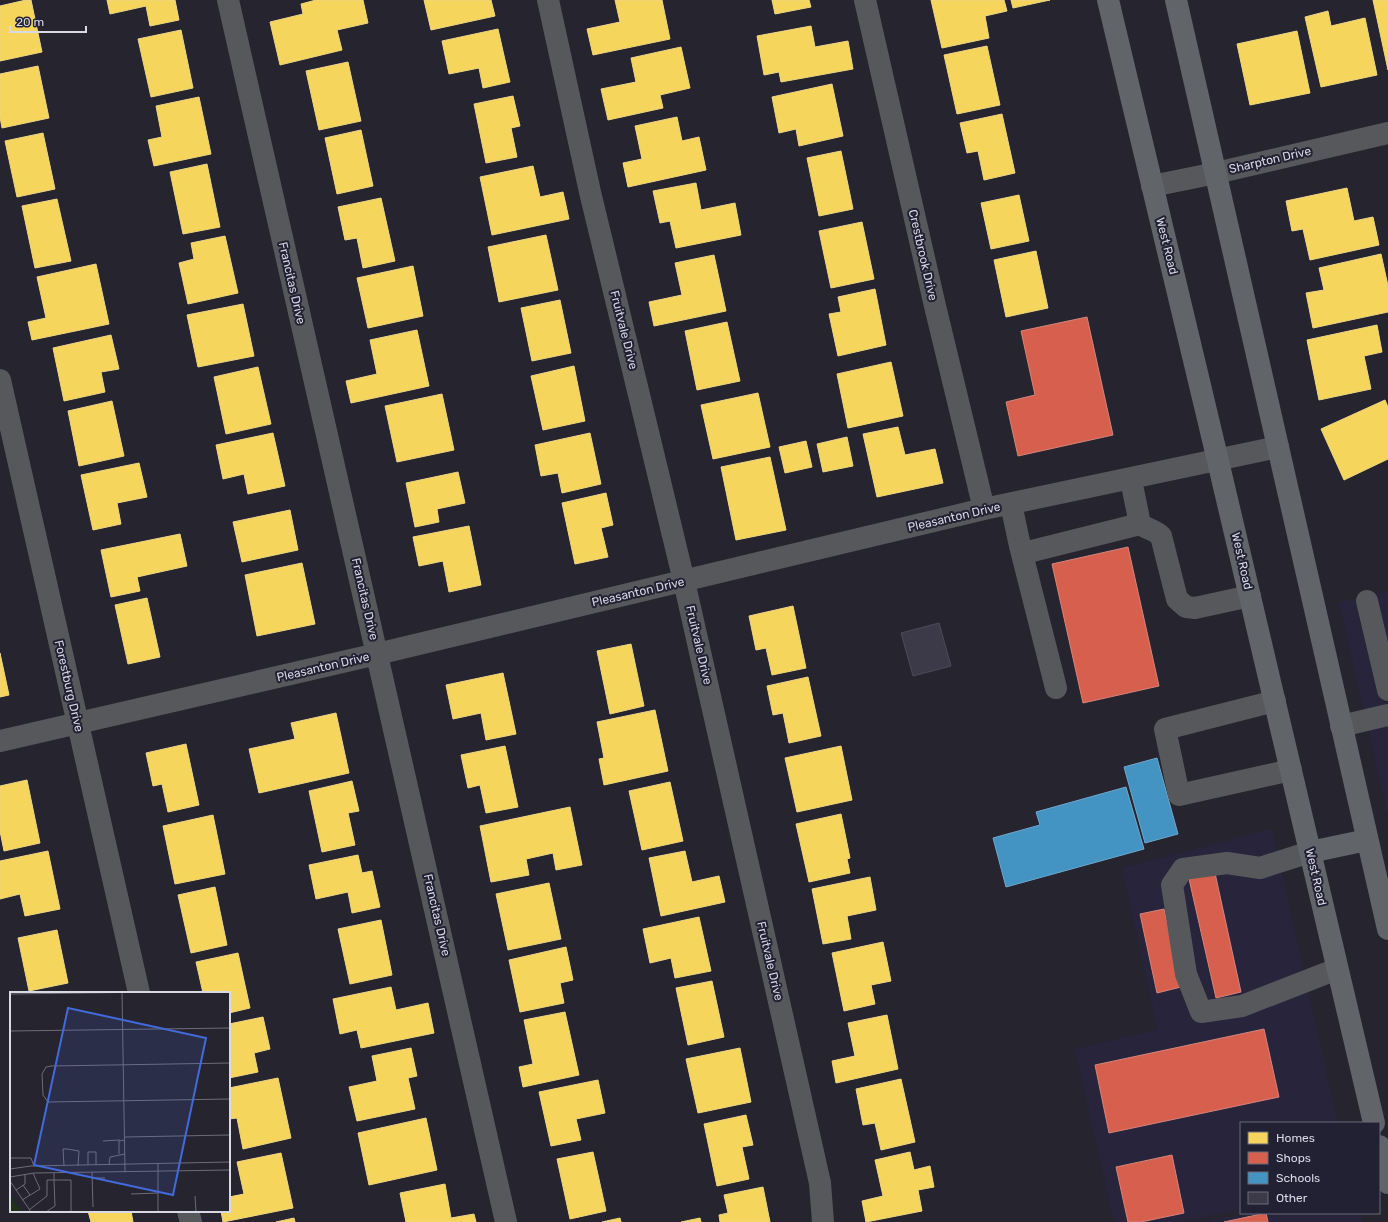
<svg xmlns="http://www.w3.org/2000/svg" width="1388" height="1222" viewBox="0 0 1388 1222" font-family="Rubik,sans-serif">
<rect width="100%" height="100%" fill="#26242f"/>
<path fill="#27243b" d="M1388,591V815L1339,602Z
M1272,829L1338,1123H1241V1209L1183,1222H1114L1075,1049L1158,1030L1122,868Z
M1246,1213H1360L1362,1222H1206Z"/>
<path fill="#f6d55c" stroke="#edd685" d="M26,0H31L42,52L0,61V6Z
M107,0H175L179,20L150,26L146,6L110,14Z
M316,0H363L368,23L337,30L342,50L280,65L270,22L303,14L301,4Z
M424,0H491L495,16L431,30Z
M615,0H662L670,39L593,55L587,29L620,22Z
M772,0H809L811,7L775,14Z
M931,0H1004L1007,11L985,16L989,38L942,48Z
M1011,0H1050L1013,8Z
M1373,0H1388V70Z
M1328,11L1331,26L1365,18L1377,75L1321,87L1305,17Z
M811,26L815,47L848,41L853,69L781,82L779,72L764,75L757,36Z
M498,29L510,82L483,88L479,68L449,74L442,41Z
M181,30L193,88L151,97L138,39Z
M1297,31L1310,93L1250,105L1237,44Z
M987,46L1000,105L957,114L944,55Z
M681,47L690,88L660,95L663,108L608,120L601,89L636,82L631,58Z
M348,62L361,121L319,130L306,71Z
M38,66L49,118L2,128L0,117V74Z
M832,84L843,136L799,146L796,129L779,133L772,97Z
M513,96L520,126L511,128L517,157L486,163L474,104Z
M199,97L211,154L154,166L148,140L162,137L156,106Z
M1002,114L1015,173L984,180L978,151L967,153L960,123Z
M677,117L682,141L699,137L706,170L628,187L623,163L642,159L635,126Z
M361,130L373,186L337,194L325,138Z
M43,133L55,189L17,197L5,141Z
M841,151L853,209L819,216L807,158Z
M207,164L220,227L183,234L170,172Z
M533,166L540,197L563,192L569,219L492,235L480,177Z
M696,183L701,210L735,203L741,235L676,248L670,221L660,223L653,191Z
M1347,188L1354,221L1373,217L1379,245L1310,260L1303,229L1292,231L1286,201Z
M1019,195L1029,241L991,249L981,203Z
M381,198L395,261L363,268L357,238L345,240L338,207Z
M57,199L71,261L35,268L22,206Z
M862,222L874,279L831,288L819,231Z
M546,235L558,290L499,302L488,247Z
M225,236L238,293L188,304L179,263L194,259L191,243Z
M1036,251L1048,308L1006,317L994,260Z
M1381,254L1388,286V312L1313,328L1306,293L1324,290L1319,268Z
M714,255L726,311L654,326L649,302L682,295L675,263Z
M96,264L109,324L32,340L28,322L46,318L37,277Z
M413,266L423,316L368,328L357,278Z
M875,289L886,345L838,356L829,314L841,312L838,297Z
M560,300L571,353L532,361L521,308Z
M243,304L254,356L198,367L187,315Z
M727,322L740,381L697,390L685,331Z
M1377,325L1382,352L1364,356L1371,389L1319,400L1307,340Z
M417,330L429,386L351,403L346,381L377,374L370,340Z
M111,335L119,369L101,372L105,392L64,401L53,348Z
M891,362L903,416L848,428L837,374Z
M574,366L585,421L543,430L531,376Z
M258,367L271,424L226,434L214,377Z
M758,393L770,447L713,459L701,405Z
M442,394L454,450L397,462L385,406Z
M1385,400L1388,407V459L1344,480L1321,429Z
M112,401L124,456L79,466L68,411Z
M898,427L905,455L935,449L943,483L877,497L863,434Z
M273,433L285,486L248,494L244,474L223,479L216,445Z
M590,433L601,484L562,493L558,473L541,476L535,445Z
M847,437L853,466L823,472L817,444Z
M806,441L812,467L785,473L779,447Z
M770,457L786,530L736,540L721,467Z
M139,463L147,497L117,503L121,524L93,530L81,475Z
M458,472L465,503L437,509L439,522L415,527L406,483Z
M606,493L613,525L601,528L608,557L575,564L562,503Z
M290,510L298,550L242,562L233,522Z
M469,526L481,585L449,592L443,561L419,566L413,537Z
M180,534L187,566L137,577L140,591L111,597L101,550Z
M302,563L315,624L257,636L245,575Z
M147,598L160,657L128,664L115,605Z
M793,606L806,668L772,675L766,648L756,650L749,616Z
M631,644L644,706L610,714L597,651Z
M0,653L9,695L0,697Z
M503,673L516,734L486,740L481,713L453,719L446,685Z
M808,677L821,736L789,743L783,713L773,715L767,686Z
M655,710L668,771L604,785L599,759L604,758L597,722Z
M336,713L349,773L259,793L249,749L295,739L291,723Z
M186,744L199,805L168,812L162,784L153,786L146,753Z
M505,746L518,807L486,813L480,785L468,788L461,755Z
M841,746L852,800L797,812L785,758Z
M27,780L40,843L4,851L0,831V786Z
M352,781L359,811L348,813L355,845L322,852L309,791Z
M670,782L683,841L642,850L629,791Z
M570,807L582,865L556,870L553,853L526,859L529,875L491,882L480,826Z
M841,814L850,858L847,859L850,873L809,882L796,824Z
M213,815L225,874L175,884L163,826Z
M48,851L60,909L25,916L20,894L0,899V861Z
M685,851L692,882L719,876L725,902L661,916L649,858Z
M358,855L362,873L372,871L380,907L352,913L348,892L316,899L309,865Z
M870,877L876,910L847,916L851,939L823,944L812,889Z
M549,883L561,939L508,950L496,894Z
M215,887L227,945L191,953L178,895Z
M699,917L711,971L675,978L671,958L650,963L643,929Z
M381,920L392,975L350,984L338,929Z
M57,930L68,983L29,991L18,938Z
M883,942L891,981L871,985L875,1004L844,1011L832,953Z
M566,947L573,980L560,983L564,1003L520,1012L509,960Z
M238,953L250,1008L229,1013V993H203L196,962Z
M712,981L724,1037L688,1045L676,988Z
M391,987L396,1010L428,1003L434,1033L361,1048L357,1030L340,1034L333,999Z
M565,1012L579,1075L523,1087L519,1067L533,1064L524,1020Z
M887,1015L898,1069L836,1083L832,1061L855,1056L848,1023Z
M263,1017L270,1049L254,1053L258,1072L229,1078V1024Z
M411,1048L417,1076L408,1078L415,1109L357,1121L349,1087L377,1081L372,1056Z
M740,1048L751,1102L698,1113L686,1059Z
M278,1078L291,1138L243,1149L237,1118L229,1119V1088Z
M901,1079L915,1142L881,1150L875,1123L863,1125L856,1089Z
M598,1080L605,1113L576,1119L581,1140L551,1146L539,1092Z
M746,1115L753,1145L742,1147L749,1179L717,1186L704,1124Z
M426,1118L437,1170L369,1185L358,1133Z
M593,1152L606,1211L570,1219L557,1159Z
M910,1152L914,1170L930,1166L934,1187L918,1190L922,1211L866,1222L862,1201L883,1196L875,1160Z
M281,1153L293,1208L223,1222L221,1211H229V1197L244,1194L237,1162Z
M445,1184L451,1218L474,1214L476,1222H406L400,1193Z
M763,1187L770,1222H720L719,1215L728,1213L724,1195Z
M88,1211H131L133,1222H91Z
M294,1218L295,1222H276Z
M620,1218L621,1222H602Z
M700,1218L701,1222H681Z"/>
<path fill="#d6604d" stroke="#d7847b" d="M1087,317L1113,435L1018,456L1006,402L1035,395L1021,331Z
M1128,547L1159,686L1083,703L1052,564Z
M1215,873L1241,992L1216,998L1189,879Z
M1164,909L1181,987L1157,993L1140,914Z
M1264,1029L1279,1097L1109,1133L1095,1065Z
M1172,1155L1184,1213L1141,1222H1128L1116,1167Z
M1266,1213L1268,1222H1224Z"/>
<path fill="#4393c3" stroke="#70a8cd" d="M1157,758L1178,834L1145,843L1124,767Z
M1126,787L1144,849L1006,887L993,838L1040,825L1036,812Z"/>
<path fill="#3c3a48" stroke="#4c4b55" d="M939,623L951,666L913,676L901,633Z"/>
<g fill="none" stroke-linecap="round" stroke-linejoin="round">
<path stroke="#57585c" stroke-width="22" d="M228,0L506,1222
M548,0L590,192L684,581L820,1183L823,1222
M865,0L935,306L984,509
M1152,186L1216,173L1388,133
M0,380L139,993
M1131,480L1140,524C1147,529 1155,530 1161,536L1177,599L1186,607L1195,608L1250,596
M1011,504L1020,546L1028,552L1140,524
M1020,546L1056,688
M1367,601L1388,690
M1275,701L1165,729L1179,795L1291,770
M1341,726L1388,715
M0,741L377,654L984,509L1278,447
M1310,852L1260,868L1227,863L1183,869L1172,885L1186,974L1201,1012L1242,1006L1337,969
M188,1211L191,1222"/>
<path stroke="#616469" stroke-width="22" d="M1108,0L1209,423L1374,1123
M1176,0L1388,929
M1310,852L1367,840
M1379,1146L1388,1183"/>
</g>
<g text-anchor="middle" dominant-baseline="central" stroke-width="4" stroke-linejoin="round" paint-order="stroke">
<g font-size="12" fill="#d9d8e5" stroke="#222033">
<text transform="translate(1270 160) rotate(-13)">Sharpton Drive</text>
<text transform="translate(1167 246) rotate(76)">West Road</text>
<text transform="translate(923 255) rotate(77)">Crestbrook Drive</text>
<text transform="translate(292 283) rotate(77)">Francitas Drive</text>
<text transform="translate(624 330) rotate(76)">Fruitvale Drive</text>
<text transform="translate(954 517) rotate(-13)">Pleasanton Drive</text>
<text transform="translate(1242 561) rotate(77)">West Road</text>
<text transform="translate(638 592) rotate(-13)">Pleasanton Drive</text>
<text transform="translate(365 599) rotate(77)">Francitas Drive</text>
<text transform="translate(699 645) rotate(77)">Fruitvale Drive</text>
<text transform="translate(323 667) rotate(-13)">Pleasanton Drive</text>
<text transform="translate(69 686) rotate(77)">Forestburg Drive</text>
<text transform="translate(1316 877) rotate(77)">West Road</text>
<text transform="translate(437 915) rotate(77)">Francitas Drive</text>
<text transform="translate(770 961) rotate(77)">Fruitvale Drive</text>
</g>
</g>
<g transform="translate(10 992)">
<rect width="220" height="220" fill="#26242f"/>
<path d="M0,203L11,220H0Z" fill="#1c3317"/>
<path fill="none" stroke="#6e6c78" stroke-width="1" d="M112,0L115,180M0,2L147,0M0,39L220,36M220,71L41,74L36,75L32,82L33,103L38,110L220,107M115,145L220,143M93,149L110,148M109,162V149L115,148M0,166H21L24,174M148,172V220M78,173V160H86V173M99,173L100,165L115,162M54,174L53,157H57L69,159L68,174M0,177L21,174L220,170M82,180L83,215M0,185L24,181L220,178M82,186H95M0,189L21,220M13,193L20,203M6,198L15,192V182M121,202L148,201M185,204L186,220M12,208L30,197L23,181M19,218L37,204V188H44V181M36,220L45,214L44,188H61V220"/>
<path fill="#436adb" fill-opacity="0.15" stroke="#436adb" stroke-width="2" d="M58,16L196,46L163,203L24,173Z"/>
<rect width="220" height="220" fill="none" stroke="#d9d8e5" stroke-width="2"/>
</g>
<rect x="1240" y="1122" width="140" height="92" fill="#222033" stroke="#6b6a7a"/>
<rect x="1248" y="1132" width="20" height="12" fill="#f6d55c" stroke="#6b6a7a"/>
<text x="1276" y="1142" font-size="12" fill="#d9d8e5">Homes</text>
<rect x="1248" y="1152" width="20" height="12" fill="#d6604d" stroke="#6b6a7a"/>
<text x="1276" y="1162" font-size="12" fill="#d9d8e5">Shops</text>
<rect x="1248" y="1172" width="20" height="12" fill="#4393c3" stroke="#6b6a7a"/>
<text x="1276" y="1182" font-size="12" fill="#d9d8e5">Schools</text>
<rect x="1248" y="1192" width="20" height="12" fill="#3c3a48" stroke="#6b6a7a"/>
<text x="1276" y="1202" font-size="12" fill="#d9d8e5">Other</text>
<path d="M10 26v6h76v-6" fill="none" stroke="#d9d8e5" stroke-width="2"/>
<text x="16" y="26" font-size="12" fill="#d9d8e5" stroke="#222033" stroke-width="3" paint-order="stroke">20 m</text>
</svg>
